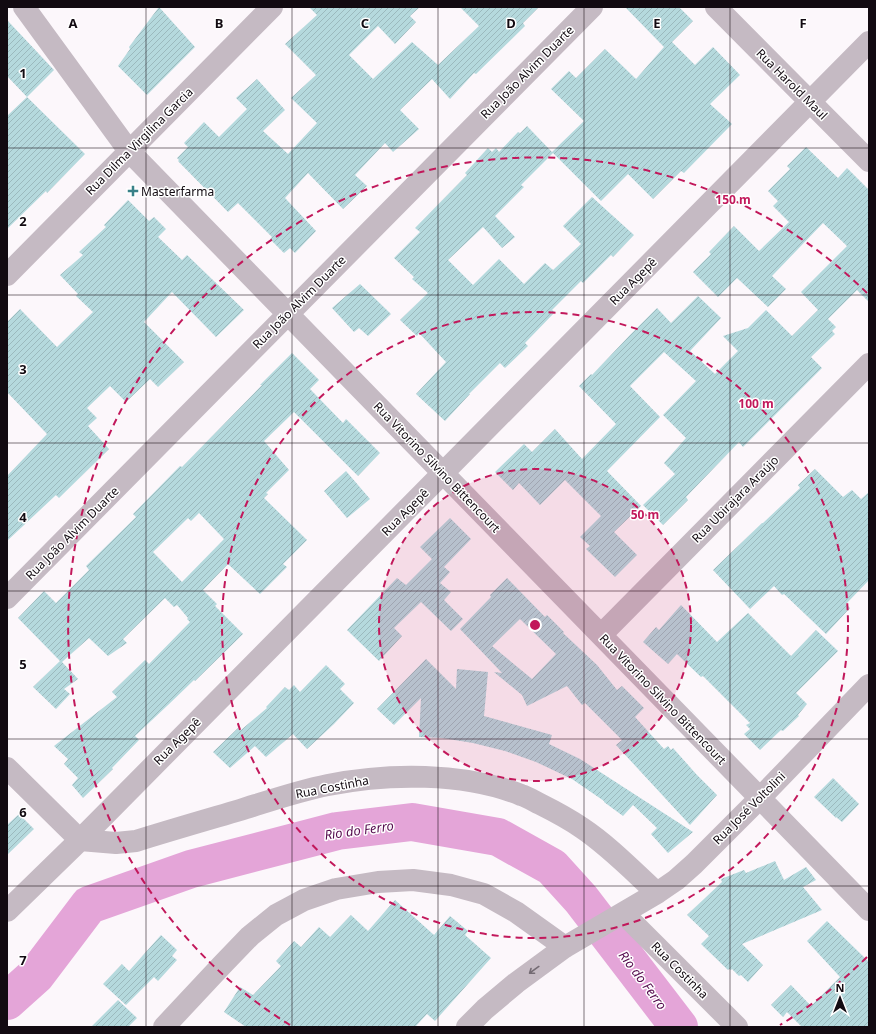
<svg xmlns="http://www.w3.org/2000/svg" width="876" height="1034" viewBox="0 0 876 1034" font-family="'Noto Sans',sans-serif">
<defs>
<pattern id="building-hatch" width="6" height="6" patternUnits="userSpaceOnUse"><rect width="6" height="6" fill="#b5d9dd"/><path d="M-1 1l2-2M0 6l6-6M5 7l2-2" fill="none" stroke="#9bb9bd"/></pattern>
</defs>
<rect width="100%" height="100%" fill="#fcf7fb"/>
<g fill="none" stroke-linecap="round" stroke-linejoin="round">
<path stroke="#e4a5d8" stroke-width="38" d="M7,1001L36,975L89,905L191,869L337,831L412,822L498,837L552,867L581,899L679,1027"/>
</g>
<path fill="url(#building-hatch)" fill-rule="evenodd" d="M159,7L195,47L147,95L118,66L130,49L129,47Z
M309,7H420L410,16L416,22L395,44L378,26L349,55L373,79L412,42L438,65L479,26L460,7H539L523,23L525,26L476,74L474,73L450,99L432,79L400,110L419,129L393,152L385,143L355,175L367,186L343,209L308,173L285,198L316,231L295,253L290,248L284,253L270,239L272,237L238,203L228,212L178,161L179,160L177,158L188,147L184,143L204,122L219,137L247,109L236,98L257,79L285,110L263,131L288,154L317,123L291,98L316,75L285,44L317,15Z
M625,7H679L693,21L672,42L695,65L713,47L740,75L710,104L732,124L684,173L681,171L653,199L628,174L601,201L553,153L521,185L524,187L495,216L515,237L502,248L483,227L448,260L473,285L499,259L524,284L545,263L553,270L581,244L563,226L592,197L634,235L613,257L611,255L583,283L581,281L552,310L555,312L525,343L528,346L505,368L500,363L469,394H470L445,421L416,394L446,362L419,333L417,336L400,320L428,293L412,279L414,277L394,258L420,232L415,228L467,175L465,173L488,148L492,152L496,148L499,152L518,132L520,133L527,126L552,152L584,121L551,89L569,71L576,78L605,49L636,79L664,47Z
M7,20L54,70L27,97L7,76Z
M27,97L85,154L47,193L46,191L7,229V116Z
M806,147L838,178L847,168L869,190V302L857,290L828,319L836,327L832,331L835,334L811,357L822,368L743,447L739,442L686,497L688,500L663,525L643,505L675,474L664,463L686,438L663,415L696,381L664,352L630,386L660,417L607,471L641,506L614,532L637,555L615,577L586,549L590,546L580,537L601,516L565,480L540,505L519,483L513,490L495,472L524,444L532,452L555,429L582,459L616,424L579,386L591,374L592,375L629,336L657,308L671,323L698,296L721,318L690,351L715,374L738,351L723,336L748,328L766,310L792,336L818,310L801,292L847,246L823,223L772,276L786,289L768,307L737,278L718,297L693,272L711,254L709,252L734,226L759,251L789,222L773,206L778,201L768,191L790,169L787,166Z
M128,200L149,221L154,217L166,229L158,237L182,260L187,255L244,310L216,337L172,292L144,322L184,362L158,387L150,379L126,402L110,386L87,408L97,418L88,426L109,449L59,498L56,495L7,541V476L47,434L7,392V322L20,309L57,347L93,312L76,296L78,294L60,275L83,255L79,252L106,227L104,225Z
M360,284L391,314L368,336L359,328L354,332L332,308Z
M292,353L319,380L310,389L343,423L346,419L380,453L358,476L294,412L264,441L289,470L266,493L268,494L264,498L307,540L283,564L287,567L260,594L228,564L203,590L217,604L215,606L243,634L195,681L194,680L168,705L135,736L139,740L112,768L113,769L83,798L72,785L78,778L64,764L68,759L54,746L117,697L112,692L145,660L149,664L190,622L187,619L188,618L177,605L174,607L165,598L123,639L127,643L108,656L89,638L62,662L78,679L64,689L70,694L56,709L33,687L60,661L18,618L44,591L56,603L89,570L86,566L136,517L133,514L180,466L182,467L262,385H260ZM199,513L224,539L182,582L153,552L188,518L191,521Z
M815,469L843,497L852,490L861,499L869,492V580L846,604L850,608L826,634L784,594L782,595L774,586L750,609L713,570L762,523H763L800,488L798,485Z
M346,471L370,499L347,518L324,491Z
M450,518L471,539L444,567L450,572L440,583L451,592L444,600L463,619L451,631L421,602L394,628L402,636L379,661L347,630L397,578L406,585L432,559L420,547Z
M507,578L545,617L547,615L564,632L563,633L597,665L617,690L622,686L644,708L635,717L664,749L668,746L671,750L673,748L697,775L717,795L690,825L616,745L622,740L585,703L582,705L567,686L527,706L522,695L494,672L502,673L484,654L492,646L532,679L556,654L520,619L484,654L460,629L491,597L490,595Z
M681,605L717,642L748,613L791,656L816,630L838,651L796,693L807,704L798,715L799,716L783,731L781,730L760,750L744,734L750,729L746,725L750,723L703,676L701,677L677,654L668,664L643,642L656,627L659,630Z
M426,659L456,689L457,669L488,672L484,716L552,735L549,744L580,759L693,832L668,853L651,834L657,828L633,805L623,816L604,802V801L572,779L536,762L505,751L473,743L442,738L419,737L421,698L394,725L377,709Z
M326,665L345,684L340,689L354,703L334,724L307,749L293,734L266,757L255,746L230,768L213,752L238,728L241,730L267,708L266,707L285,687L289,690L294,685L300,692Z
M833,778L859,804L842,822L836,817V818L814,797Z
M19,814L34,829L7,855V825Z
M775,861L784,880L806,867L816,880L803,887L822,910L742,944L763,965L748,982L741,975L739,976L732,969L731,970L729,969L728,970L701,944L709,936L687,915L722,882L721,879L744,870L746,873Z
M395,900L434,935L450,916L468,931L465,935L491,958L435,1021L427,1014L415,1027H246L224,1012L240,987L253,995L281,966L276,961L294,941L301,947L319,927L330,937L351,915L368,931Z
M827,921L869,962V1027H802L787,1012L783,1017L771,1005L791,985L811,1006L840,977L807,941Z
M161,935L177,950L172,956L177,960L158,981L154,977L126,1005L103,984L122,964L129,971Z
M118,1000L137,1018L128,1027H91Z"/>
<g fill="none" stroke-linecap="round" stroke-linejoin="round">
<path stroke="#c5bac3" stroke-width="22" d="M24,7L129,151L869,910
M716,7L869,161
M7,275L272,7
M7,598L592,7
M601,635L869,364
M7,768L80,840L116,843L136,841C171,830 206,820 240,810C269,801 298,791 328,785C387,773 464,772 521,795C528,797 534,801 540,804C554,811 569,819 582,828C609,846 633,871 657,893
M7,911L80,840L443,473L869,42
M623,913L737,1027
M164,1027L222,965L250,936L276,915L304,900L336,889L378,882L413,880L451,885L484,894L516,912L565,947
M467,1027L485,1009L516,983L565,947L657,893L676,880L694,864L760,798L869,685"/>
</g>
<defs><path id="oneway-shaft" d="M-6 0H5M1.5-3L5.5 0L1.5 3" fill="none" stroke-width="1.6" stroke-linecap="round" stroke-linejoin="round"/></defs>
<use stroke="#746b73" href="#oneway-shaft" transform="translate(534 970) rotate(144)"/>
<path fill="none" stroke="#120a11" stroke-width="1" stroke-opacity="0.55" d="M146,7V1027M292,7V1027M438,7V1027M584,7V1027M730,7V1027M7,148H869M7,295H869M7,443H869M7,591H869M7,739H869M7,886H869"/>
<circle cx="535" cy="625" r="156" fill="#c2185b" fill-opacity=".12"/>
<g fill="none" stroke="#c2185b" stroke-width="2" stroke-dasharray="7 5">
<circle cx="535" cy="625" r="156"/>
<circle cx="535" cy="625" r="313"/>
<path d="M867 957A469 469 0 0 1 780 1025M290 1025A469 469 0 1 1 867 293"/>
</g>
<path fill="#398188" stroke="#fff" stroke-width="1.5" d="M131 185h4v4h4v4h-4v4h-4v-4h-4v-4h4z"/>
<g text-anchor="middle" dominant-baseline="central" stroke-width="3" stroke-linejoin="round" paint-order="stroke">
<g font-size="12" fill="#120a11" stroke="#fff">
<text transform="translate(527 72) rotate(-45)">Rua João Alvim Duarte</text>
<text transform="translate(792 84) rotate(45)">Rua Harold Maul</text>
<text transform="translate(139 141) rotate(-45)">Rua Dilma Virgilina Garcia</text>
<text transform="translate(633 281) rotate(-45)">Rua Agepê</text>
<text transform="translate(299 302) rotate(-45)">Rua João Alvim Duarte</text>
<text transform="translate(437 467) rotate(46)">Rua Vitorino Silvino Bittencourt</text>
<text transform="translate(735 499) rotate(-45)">Rua Ubirajara Araújo</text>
<text transform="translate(405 512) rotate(-45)">Rua Agepê</text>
<text transform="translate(72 533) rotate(-45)">Rua João Alvim Duarte</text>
<text transform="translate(663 699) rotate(46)">Rua Vitorino Silvino Bittencourt</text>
<text transform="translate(177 741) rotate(-45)">Rua Agepê</text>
<text transform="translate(332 787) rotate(-11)">Rua Costinha</text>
<text transform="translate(749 808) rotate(-45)">Rua José Voltolini</text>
<text transform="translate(680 970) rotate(45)">Rua Costinha</text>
</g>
<g font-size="12" fill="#120a11" stroke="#fff" text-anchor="start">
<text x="141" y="191">Masterfarma</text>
</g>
<g font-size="13" font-style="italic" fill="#540a4d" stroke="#fff">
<text transform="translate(359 830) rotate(-8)">Rio do Ferro</text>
<text transform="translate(643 980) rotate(53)">Rio do Ferro</text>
</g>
</g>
<g font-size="13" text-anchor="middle" font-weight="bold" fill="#120a11" stroke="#fff" stroke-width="3" stroke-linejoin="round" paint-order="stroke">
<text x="73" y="28">A</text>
<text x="219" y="28">B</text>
<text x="365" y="28">C</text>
<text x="511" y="28">D</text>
<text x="657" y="28">E</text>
<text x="803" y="28">F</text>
<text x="23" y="78">1</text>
<text x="23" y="226">2</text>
<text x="23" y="374">3</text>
<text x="23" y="522">4</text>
<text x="23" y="669">5</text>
<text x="23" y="817">6</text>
<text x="23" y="965">7</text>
</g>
<circle cx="535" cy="625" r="6" fill="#c2185b" stroke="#fff" stroke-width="2"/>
<g font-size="12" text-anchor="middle" font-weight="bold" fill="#c2185b" stroke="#fff" stroke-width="3" stroke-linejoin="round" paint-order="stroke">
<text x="733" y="204">150 m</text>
<text x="756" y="408">100 m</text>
<text x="645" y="519">50 m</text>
</g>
<rect width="876" height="1034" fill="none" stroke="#120a11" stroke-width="16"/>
<g transform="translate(840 998)" stroke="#ffffff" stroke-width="3" paint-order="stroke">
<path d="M0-3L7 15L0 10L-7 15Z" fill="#120a11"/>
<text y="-6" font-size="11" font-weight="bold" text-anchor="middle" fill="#120a11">N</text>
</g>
</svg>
